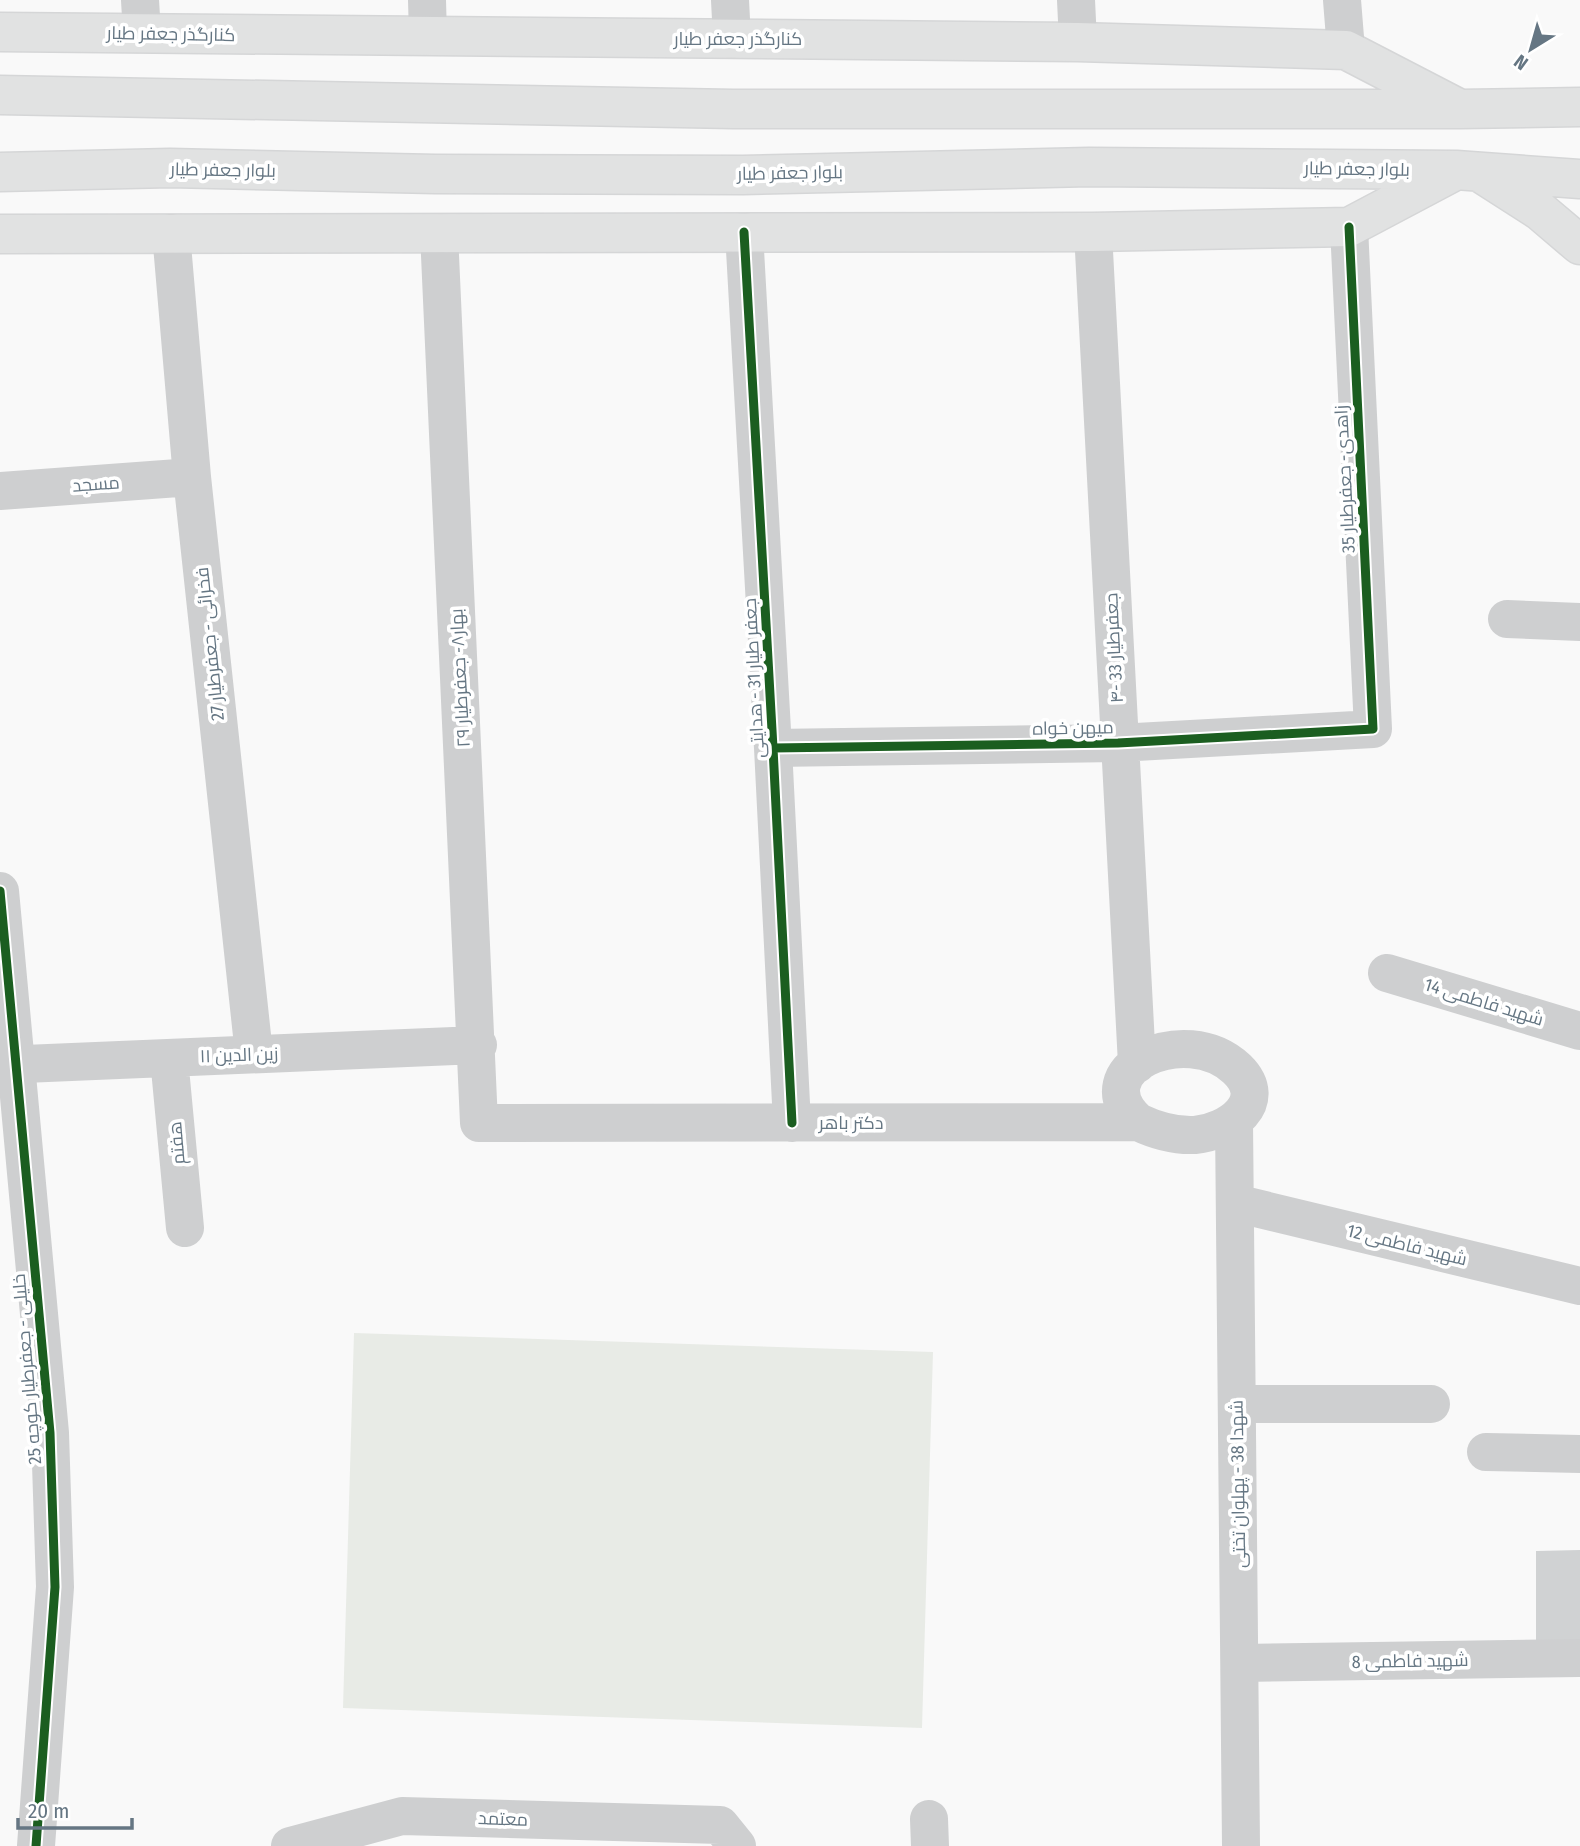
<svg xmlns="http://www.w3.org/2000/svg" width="1580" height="1846" viewBox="0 0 1580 1846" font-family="'Fira Sans Condensed',Cairo,sans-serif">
<rect width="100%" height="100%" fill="#f9f9f9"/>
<path fill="#e8ebe6" d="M354,1333L933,1352L922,1728L343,1708Z"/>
<path fill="#d0d2d3" d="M1580,1550V1650H1536V1551Z"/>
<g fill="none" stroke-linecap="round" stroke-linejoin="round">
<g stroke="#d5d6d7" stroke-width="41">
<path id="major" d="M0,32L1078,42L1346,50L1456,107
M0,95L733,109H1461L1580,107
M0,172L170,168L435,174L743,175L1089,167L1456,170L1580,179
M1484,175L1540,211L1580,245
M0,234L1093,232L1349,227L1451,173"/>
</g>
<path stroke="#cecfd0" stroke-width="38" d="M140,0L142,33
M427,0L428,36
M730,0L732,39
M1076,0L1078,42
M1342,0L1346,50
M744,232L773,748L792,1123
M1093,232L1137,1064
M171,233L192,477L254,1054
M439,233L479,1123L1138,1122C1157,1131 1175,1136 1195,1135C1229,1132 1271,1102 1237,1069C1185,1020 1080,1070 1138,1122
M0,491L192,477
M1507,619L1580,622
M773,748L1118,743L1373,729L1349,227
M0,891L50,1433L55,1587L36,1846
M1387,973L1580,1031
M169,1058L185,1228
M0,1065L478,1045
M1234,1122L1241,1846
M1235,1203L1580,1286
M1237,1404H1431
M1486,1452L1580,1454
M1240,1663L1580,1658
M929,1819L930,1846
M290,1846L402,1816L720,1825L737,1846"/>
<use href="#major" stroke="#e1e2e2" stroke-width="38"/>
<g stroke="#fff" stroke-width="13">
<path id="cycleway" d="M744,232L773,748L792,1123
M773,748L1118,743L1373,729L1349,227
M0,891L50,1433L55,1587L36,1846"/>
</g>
<use href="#cycleway" stroke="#1b5e20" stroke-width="9"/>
</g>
<g text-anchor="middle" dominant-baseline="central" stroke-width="7" stroke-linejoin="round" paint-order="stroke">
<g font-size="18" fill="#657683" stroke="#fff">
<text transform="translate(171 34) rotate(1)">کنارگذر جعفر طیار</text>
<text x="738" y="39">کنارگذر جعفر طیار</text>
<text transform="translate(1357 169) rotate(1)">بلوار جعفر طیار</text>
<text transform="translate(223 170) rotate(1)">بلوار جعفر طیار</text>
<text transform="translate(790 173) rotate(-1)">بلوار جعفر طیار</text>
<text transform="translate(1345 479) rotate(-93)">زاهدی- جعفرطیار 35</text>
<text transform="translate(96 484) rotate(-4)">مسجد</text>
<text transform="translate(210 644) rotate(-96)">فخرائی - جعفرطیار 27</text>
<text transform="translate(1114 648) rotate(-93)">۴- جعفرطیار 33</text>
<text transform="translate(460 678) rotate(-93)">بهار۸- جعفرطیار ۲۹</text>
<text transform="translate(754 678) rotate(-93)">جعفر طیار 31 - هدایتی</text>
<text transform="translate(1073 728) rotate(-1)">میهن خواه</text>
<text transform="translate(1484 1002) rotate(17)">شهید فاطمی 14</text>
<text transform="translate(239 1055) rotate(-2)">زین الدین ۱۱</text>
<text x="851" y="1123">دکتر باهر</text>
<text transform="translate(177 1143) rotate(-95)">هفتم</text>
<text transform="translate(1407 1245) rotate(14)">شهید فاطمی 12</text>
<text transform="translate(27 1369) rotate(-95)">خلیلی - جعفرطیار کوچه 25</text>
<text transform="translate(1238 1484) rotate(-91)">شهدا 38 - پهلوان تختی</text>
<text transform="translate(1410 1661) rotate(-1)">شهید فاطمی 8</text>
<text transform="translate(503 1819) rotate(2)">معتمد</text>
</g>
</g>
<g transform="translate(1531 49) rotate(217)" stroke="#ffffff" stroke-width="5" paint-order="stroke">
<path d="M0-5L12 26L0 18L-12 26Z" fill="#657683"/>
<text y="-10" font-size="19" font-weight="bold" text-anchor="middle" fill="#657683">N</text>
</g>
<path d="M18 1818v10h114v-10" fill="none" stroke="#657683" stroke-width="3.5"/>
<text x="28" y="1818" font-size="21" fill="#657683" stroke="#ffffff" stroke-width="5" paint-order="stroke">20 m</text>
</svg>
